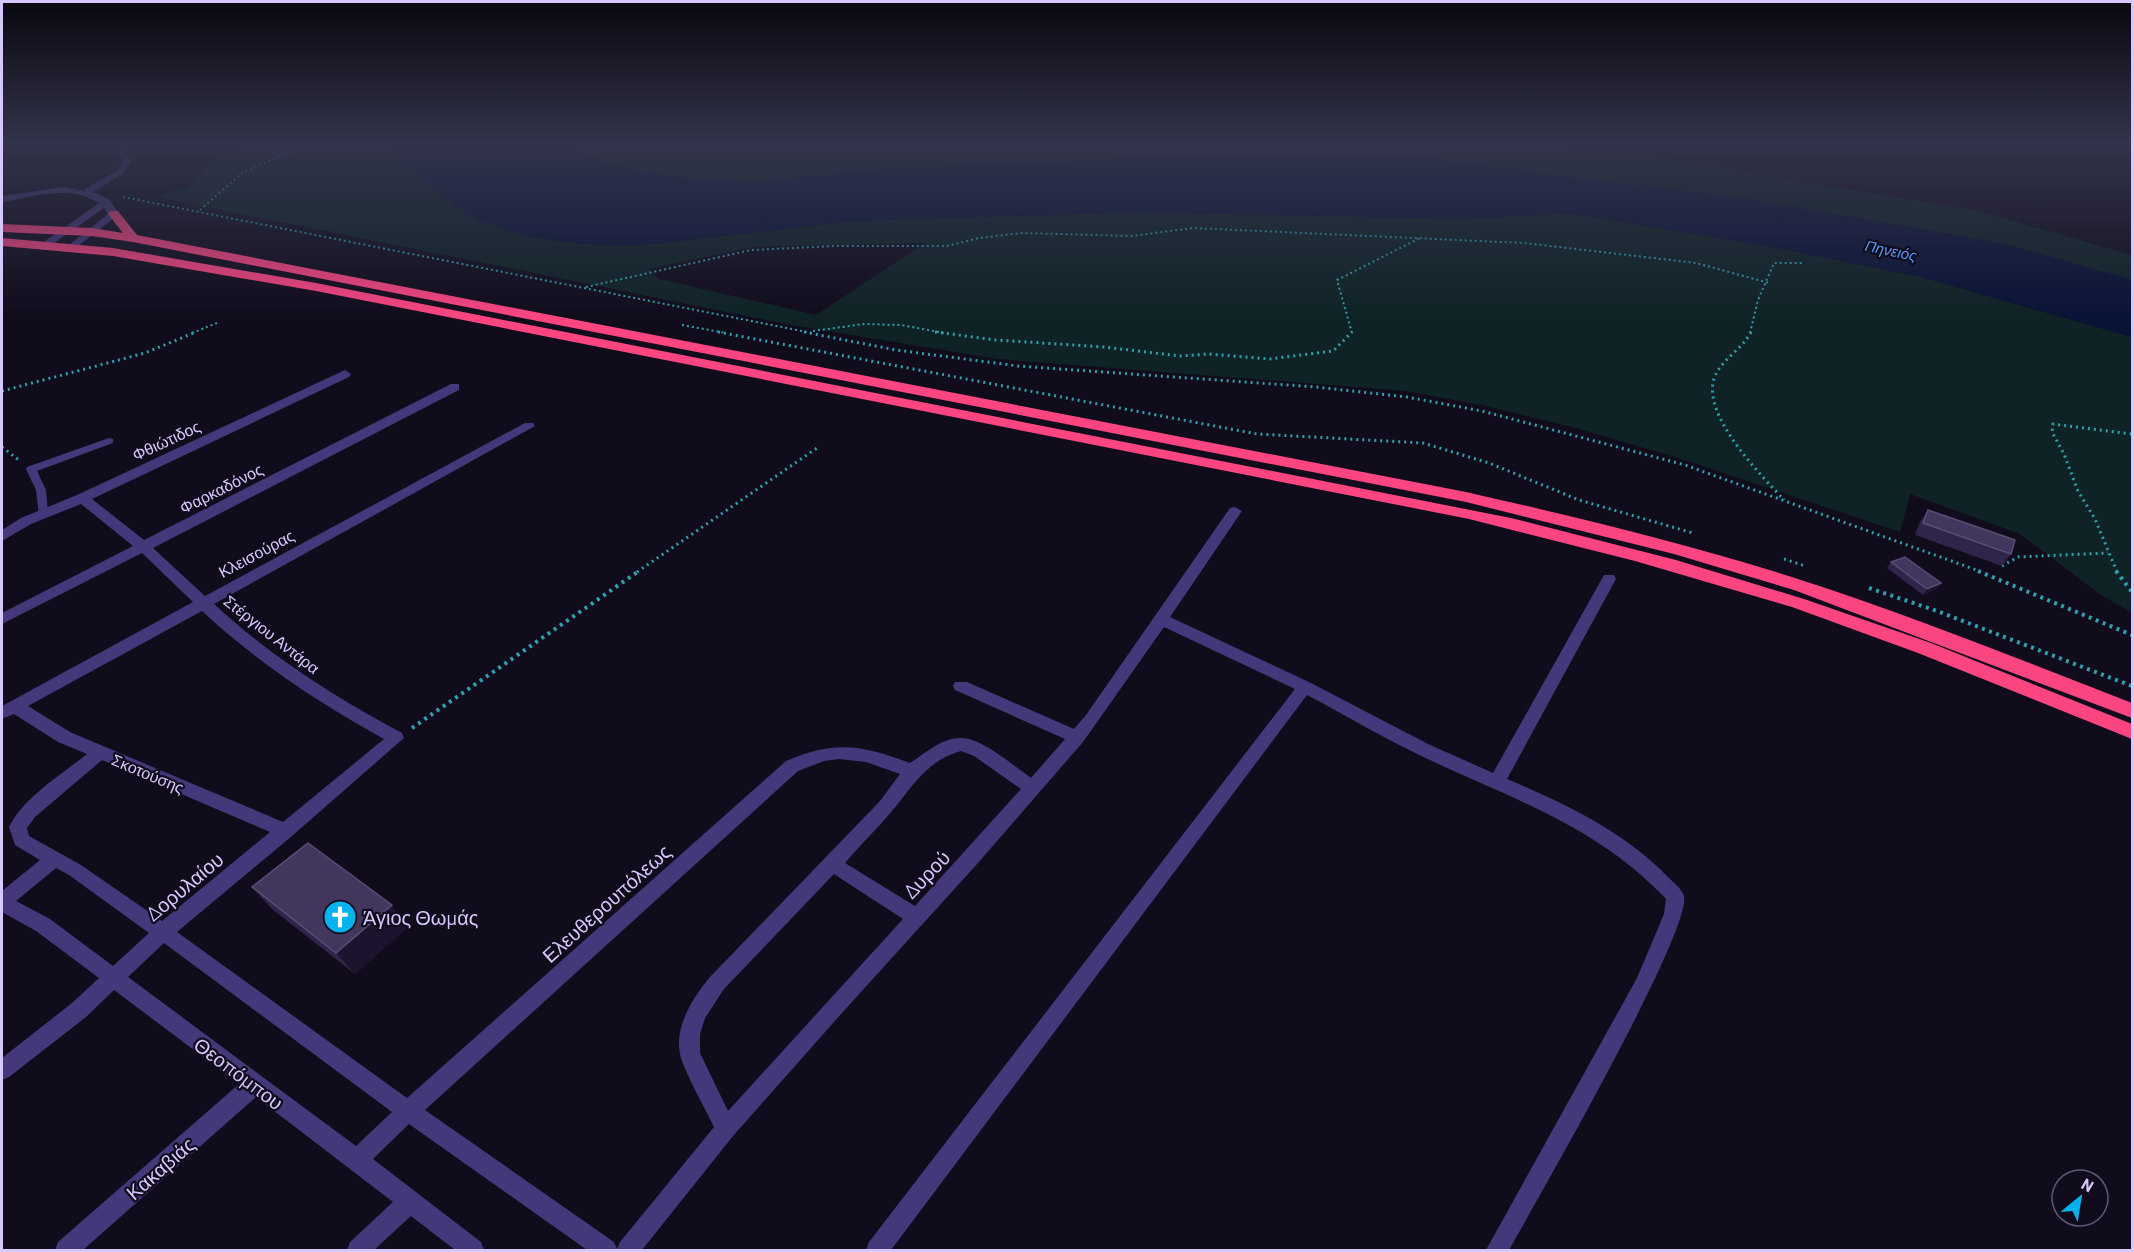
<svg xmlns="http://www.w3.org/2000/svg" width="2134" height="1252" viewBox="0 0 2134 1252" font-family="Barlow,sans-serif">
<rect width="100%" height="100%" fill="#110c1c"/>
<path fill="#0f2326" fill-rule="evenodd" d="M246,143H390L405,157L654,244L853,221L1140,212L1461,219L1570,213L1767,246L1921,277L2132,337V613L2098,593L2020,534L1910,494L1900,532L1685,460L1576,428L1486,406L1406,391L998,359L791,325L162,198L168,193L188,187L218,159ZM925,243L816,315L659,279L649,269L754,247Z
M561,143H1537L1598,154L1670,160L1974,210L2132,255V280L2005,244L1755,200L1392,154L1054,161L877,169L752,182L684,177L637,170L595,160Z"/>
<path fill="#091337" d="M390,143H561L595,160L637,170L684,177L752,182L877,169L1054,161L1392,154L1755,200L2005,244L2132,280V337L1921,277L1767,246L1570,213L1461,219L1140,212L853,221L654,244C588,249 498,241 445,199C424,183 409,161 390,143Z"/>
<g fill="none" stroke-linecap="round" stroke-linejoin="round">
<path stroke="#2f9fab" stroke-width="2" stroke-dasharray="2 3" stroke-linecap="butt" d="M123,197L812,333
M200,210L243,172L311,143
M586,287L751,250L836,246H947L979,238L1022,233L1131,236L1193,228L1524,243L1696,263L1769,283
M682,325L726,333
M813,331L864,324L901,325L944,333
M192,333L217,323
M1352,333L1337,280L1420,238
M1750,333L1758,300L1774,263H1803"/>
<path stroke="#2f9fab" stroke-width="3" stroke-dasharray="2 4" stroke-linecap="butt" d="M718,332L1257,434L1423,443L1489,463L1579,500L1693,533
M804,332L896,350L1018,366L1316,387L1407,397L1482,411L1685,465L1982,572
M935,332L996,340L1104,347L1180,356L1209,354L1270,359L1333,351L1352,332
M1751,332C1742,350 1720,360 1714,379C1702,416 1761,475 1784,500
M2,391L145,353L196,332
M2,447L20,461
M1784,559L1805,566
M2002,566L2018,557L2108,553
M637,572L817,448
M2117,572L2095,519L2078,491L2064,454L2052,432L2053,424L2132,434"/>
<path stroke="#2f9fab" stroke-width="4" stroke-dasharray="3 4.5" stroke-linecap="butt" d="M1978,571L2132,635
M2116,571L2132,592
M1869,588L1937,611L2132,686
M412,728L639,571"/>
<path fill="#44377a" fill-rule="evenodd" d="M117,143H124L130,162L123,174L91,193H85V189L117,171L122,162Z
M109,438L113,439V443L37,471L46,490L48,513L47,516H39L36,490L26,469L27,467Z"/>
<path fill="#44377a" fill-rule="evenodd" d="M63,187L96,193L110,200L119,214L73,250L69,249V245L108,214L104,208L50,246L41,244L99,203C69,184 34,197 2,202V196Z
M345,370L351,374L349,377L92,499L144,540L451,384H459V390L153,548L205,596L525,423H533L535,426L214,604C270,656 335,697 402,733L404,738L292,836L177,932L407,1098L786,761C835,740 862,745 910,763C924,754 943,737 961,738C982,738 1014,766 1031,778L1065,739L955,690L953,686L955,682H967L1074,729L1086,715L1230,508L1235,507L1242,511L1170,617L1311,683L1428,744L1493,773L1604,575H1614L1616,579L1507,779C1566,804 1625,832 1669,878C1674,883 1682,889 1684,896C1692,931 1536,1202 1509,1250H1486L1637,978L1664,914L1666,899C1599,828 1518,801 1432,761C1390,742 1349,717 1307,695L891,1250H866L869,1242L1295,689L1164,627L1083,742L978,863L841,1014L733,1136L642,1250H587L409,1124L373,1159L481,1242L484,1250H455L411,1216L374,1250H347L350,1242L393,1202L256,1097L83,1250H55L58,1242L239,1084L114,990L86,1017L9,1077L2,1080V1058L72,1003L99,978L36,931L2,912V891L40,860L15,845L9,827C24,797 61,775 87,754L58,742L14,714L2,719V706L193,602L142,553L2,624V613L133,546L81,504L31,524L2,541V530L21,518L77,495ZM202,611C257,662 319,703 384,739L283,822L70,732L28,706ZM961,751L974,756L1021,789L915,906L845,863C860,845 877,829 892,811C913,786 927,760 961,751ZM839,759L866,762L900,774L880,801L710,977C694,996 674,1026 680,1054C684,1072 705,1108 714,1127L620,1242L617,1249L614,1242L425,1110L798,771L824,761ZM102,760L270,832L162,921L81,865L29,836L27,828L35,817ZM56,868L69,875L149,933L113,966L50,919L16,901ZM834,874L903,919L728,1111L700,1053V1034L705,1018L724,989ZM164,943L392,1112L356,1146L128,977Z"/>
<path fill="#fb4581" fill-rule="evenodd" d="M110,211H118L137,235L1466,492C1580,518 1693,545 1804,581C1915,617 2024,661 2132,703V718L1794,590L1674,554L1466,502L133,242L92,236L2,232V224L92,228L123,233L108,214Z
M2,238L113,248L316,283L1511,518L1676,560L1804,599L1931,643L2132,724V739L1918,653L1792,607L1635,561L1469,519L316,291L113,256L2,246Z"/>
</g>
<path fill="#31244a" d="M1928,510L2011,554L2002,566L1915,535L1920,522Z
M1891,562L1937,589L1923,595L1887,568Z
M252,887L409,926L355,974L272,909Z"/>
<path fill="#1d132f" d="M1941,583L1937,589L1923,595L1927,589Z
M392,905L409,926L355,974L336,953Z"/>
<path fill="#43365d" stroke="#5a4d76" stroke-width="1.5" d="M1928,510L2015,540L2011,554L1923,523Z
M1905,557L1941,583L1927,589L1891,562Z
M308,843L392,905L336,953L252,887Z"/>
<linearGradient id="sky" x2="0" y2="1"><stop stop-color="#09070f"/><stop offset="0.45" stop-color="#32344b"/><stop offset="1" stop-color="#32344b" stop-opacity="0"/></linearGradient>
<rect width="2134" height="318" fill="url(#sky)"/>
<defs>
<g id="church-disc" transform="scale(1.725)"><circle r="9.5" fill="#05b2ed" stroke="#110c1c"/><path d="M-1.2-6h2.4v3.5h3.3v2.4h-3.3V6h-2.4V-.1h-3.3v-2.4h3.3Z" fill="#fff"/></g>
</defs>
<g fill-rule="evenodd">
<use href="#church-disc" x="340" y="917"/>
</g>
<g text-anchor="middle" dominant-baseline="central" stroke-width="4.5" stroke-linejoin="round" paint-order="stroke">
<g font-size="15" font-style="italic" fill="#5897fb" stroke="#110c1c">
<text transform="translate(1891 250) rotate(12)">Πηνειός</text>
</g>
<g font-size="16" fill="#d6c8fe" stroke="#110c1c">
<text transform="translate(166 440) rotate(-25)">Φθιώτιδος</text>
<text transform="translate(221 488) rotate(-27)">Φαρκαδόνος</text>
<text transform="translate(256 553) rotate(-28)">Κλεισούρας</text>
<text transform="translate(272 634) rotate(38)">Στέργιου Αντάρα</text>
<text transform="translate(148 773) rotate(23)">Σκοτούσης</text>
</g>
<g font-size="20" fill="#d6c8fe" stroke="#110c1c">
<text transform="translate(926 874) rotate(-46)">Δυρού</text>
<text transform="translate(184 886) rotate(-40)">Δορυλαίου</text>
<text transform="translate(606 903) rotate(-42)">Ελευθερουπόλεως</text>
<text transform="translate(239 1073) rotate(37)">Θεοπόμπου</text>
<text transform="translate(160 1168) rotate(-41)">Κακαβιάς</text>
</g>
<g font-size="20" fill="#d6c8fe" stroke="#110c1c" text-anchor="start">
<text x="363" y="917">Άγιος Θωμάς</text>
</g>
</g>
<rect width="2134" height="1252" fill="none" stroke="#d6c8fe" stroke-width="6"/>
<g transform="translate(2080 1198) rotate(30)"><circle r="28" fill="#110c1c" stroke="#605776" stroke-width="1.5"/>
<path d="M0-4.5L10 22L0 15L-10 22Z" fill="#05b2ed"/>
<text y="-9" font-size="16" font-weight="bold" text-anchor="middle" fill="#d6c8fe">N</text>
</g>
</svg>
